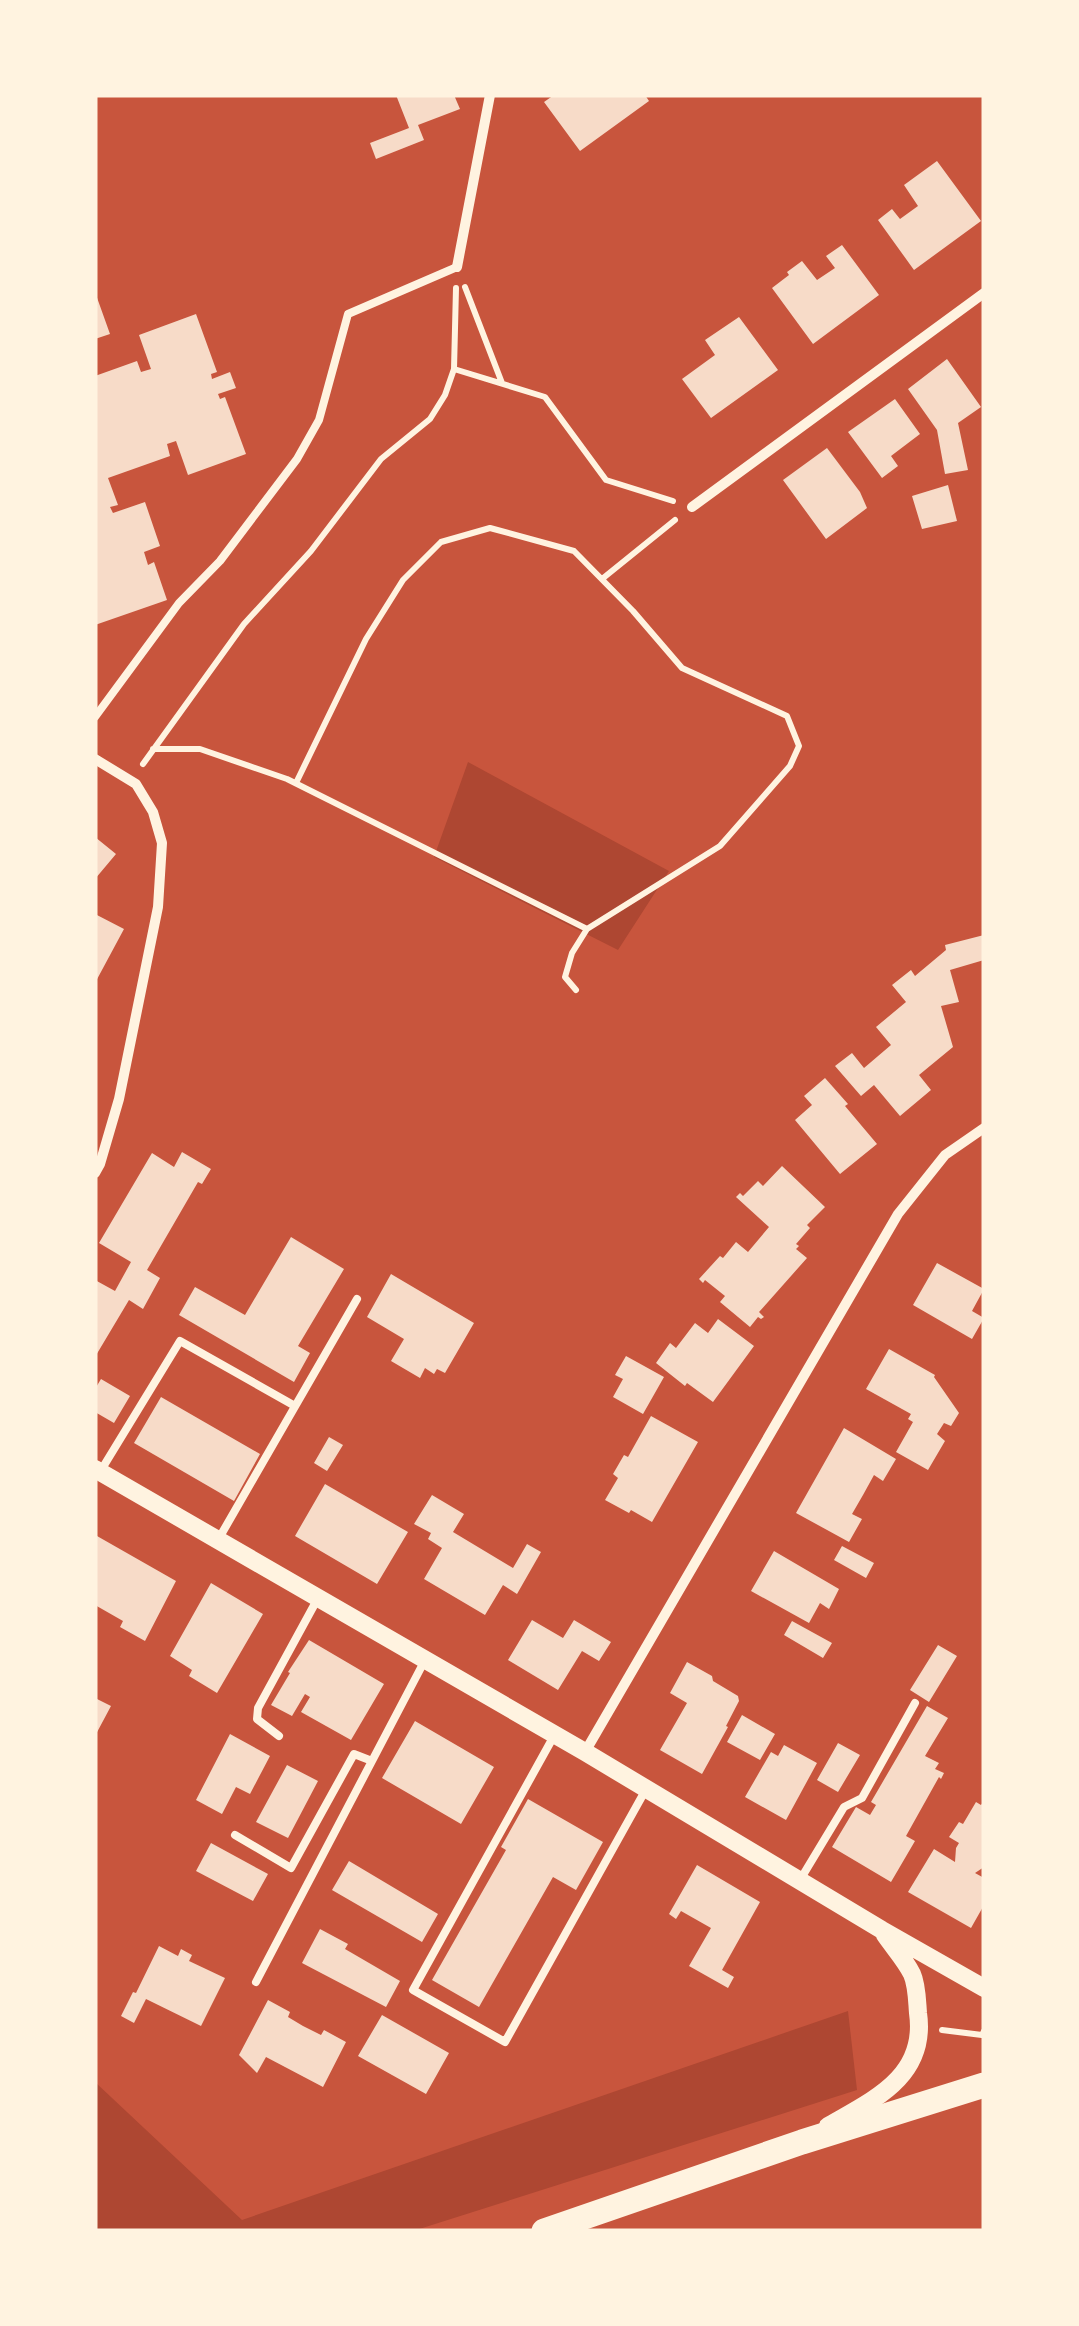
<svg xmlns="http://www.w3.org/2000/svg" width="1079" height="2326" viewBox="0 0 1079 2326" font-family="Merriweather,serif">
<rect width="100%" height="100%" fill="#c8553d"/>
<path fill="#ae4732" d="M468,762L669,871L618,950L434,857Z
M848,2011L857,2090L413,2231H95V2082L242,2220Z"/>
<path fill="#f7dbc8" d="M396,95H454L460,109L418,125L424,140L376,159L370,143L409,128Z
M554,95H645L649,101L580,151L544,102Z
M937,161L981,221L914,270L878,220L892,209L900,219L918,206L904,185Z
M842,245L879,295L813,344L772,288L789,275L787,272L802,261L817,280L835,268L826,256Z
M95,292L110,334L95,339Z
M196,314L217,372L211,374L212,379L230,372L236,388L218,394L220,399L225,397L246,454L188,475L176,441L167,444L170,456L108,478L118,505L110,507L113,513L145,502L160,546L144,552L148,565L154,562L167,600L95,625V376L137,361L141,372L151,369L139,335Z
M739,317L778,370L711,418L682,379L715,355L705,340Z
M947,359L981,407L958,423L968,470L945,474L937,430L908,389Z
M895,399L920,434L891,456L898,466L882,478L848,432Z
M827,448L860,492L867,508L826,539L783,480Z
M948,485L957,521L922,529L912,496Z
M95,837L116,854L95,879Z
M95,914L124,929L95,983Z
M984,935V960L950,970L959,1002L941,1006L953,1047L919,1075L931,1090L900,1116L874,1085L861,1096L835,1066L852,1053L864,1068L891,1045L876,1027L906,1002L892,985L911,970L915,976L946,950L945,945Z
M825,1078L848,1104L845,1106L877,1144L840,1174L795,1120L812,1105L804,1096Z
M182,1152L211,1169L202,1184L198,1182L147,1270L160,1278L143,1309L129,1300L95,1357V1280L115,1291L131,1262L99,1243L152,1153L174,1167Z
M782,1166L825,1207L807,1225L810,1228L796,1244L799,1246L796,1249L807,1258L759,1312L764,1317L761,1319L758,1317L750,1327L720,1302L725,1296L705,1280L703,1283L699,1279L720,1256L723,1258L736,1242L748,1252L769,1227L736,1197L740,1193L743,1196L758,1181L763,1186Z
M291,1237L344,1269L298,1346L310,1353L294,1382L179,1315L195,1287L245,1315Z
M937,1263L984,1289L972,1311L984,1318L972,1339L913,1305Z
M391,1274L474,1323L445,1373L437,1369L434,1374L425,1368L420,1378L391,1361L404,1339L367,1317Z
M718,1319L754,1346L713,1402L687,1383L685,1386L656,1363L670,1343L676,1348L695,1323L708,1333Z
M889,1349L935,1375L934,1377L959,1413L951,1426L944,1423L937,1434L945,1441L928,1470L896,1452L913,1422L908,1419L911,1414L866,1389Z
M626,1356L664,1377L643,1414L613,1397L623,1379L615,1375Z
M101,1379L130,1396L114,1423L95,1412V1389Z
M161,1397L260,1454L234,1501L134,1443Z
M651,1416L698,1442L652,1522L631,1510L629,1513L605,1500L618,1478L613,1474L624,1455L628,1457Z
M844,1428L896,1459L883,1481L874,1475L863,1495L852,1514L862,1519L849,1542L796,1513Z
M329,1437L343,1445L327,1471L314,1463Z
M325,1484L408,1532L377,1584L295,1536Z
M432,1495L464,1514L453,1532L513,1568L527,1544L541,1552L517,1594L503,1585L485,1615L424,1579L442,1548L428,1539L431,1533L414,1524Z
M97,1536L176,1581L145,1641L120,1627L123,1621L95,1605V1540Z
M842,1546L874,1563L866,1578L834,1560Z
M774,1551L839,1589L829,1609L820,1603L809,1623L751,1591Z
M211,1583L263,1614L217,1693L189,1676L192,1670L170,1656Z
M532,1620L563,1638L574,1620L611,1642L599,1661L582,1651L558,1690L508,1660Z
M792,1621L832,1643L823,1658L784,1635Z
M309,1640L384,1684L351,1740L301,1712L310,1697L305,1694L292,1716L271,1705L290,1673L288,1672Z
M938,1645L957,1656L929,1702L910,1690Z
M687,1662L712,1676L713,1681L738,1696L739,1701L726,1726L728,1727L702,1774L660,1750L687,1703L670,1693Z
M95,1698L111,1706L95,1736Z
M927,1706L948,1718L925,1756L939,1763L935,1769L944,1773L941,1779L939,1777L906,1836L915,1841L891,1882L832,1847L856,1807L870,1815L876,1805L871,1802Z
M742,1715L775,1734L760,1760L727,1742Z
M415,1721L494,1767L461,1824L382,1778Z
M230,1734L270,1756L250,1794L236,1787L222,1814L196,1800Z
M838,1743L860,1755L838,1792L817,1780Z
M784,1745L817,1763L786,1820L745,1797L771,1752L778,1756Z
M287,1765L318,1781L288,1838L256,1822Z
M528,1799L603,1842L576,1890L553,1877L479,2007L432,1980L506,1850L501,1847Z
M984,1801V1867L975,1873L984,1878V1905L971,1928L908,1892L934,1849L955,1862L956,1848L959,1843L949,1837L959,1822L963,1824L976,1802L981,1805Z
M211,1843L268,1874L253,1901L196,1871Z
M349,1861L438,1914L422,1942L332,1890Z
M697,1865L760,1902L722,1970L734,1977L728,1988L689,1966L711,1928L681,1911L676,1919L669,1914Z
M320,1929L348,1944L345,1949L400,1981L386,2007L302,1963Z
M159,1946L178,1956L181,1949L192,1955L189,1961L225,1978L201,2026L146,1999L134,2023L121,2016L133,1992L136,1993Z
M268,2000L290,2012L288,2017L303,2026L321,2035L324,2030L346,2042L323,2087L266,2057L257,2073L239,2055Z
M382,2015L449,2053L426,2094L358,2056Z"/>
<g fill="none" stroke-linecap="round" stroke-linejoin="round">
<path stroke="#fff3e0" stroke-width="6" d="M465,287L502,383
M454,369L545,397L606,480L673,501
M602,579L675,520
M153,749H200L287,779L587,929
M143,764L244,624L311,551L381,459L430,419L445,395L454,369L456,288
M296,783L366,639L403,580L441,542L490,528L574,551L633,611L682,668L787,716L799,746L790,766L720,846L587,929L572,953L565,977L576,990
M942,2030L982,2035L984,2031"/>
<path stroke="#fff3e0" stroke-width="8" d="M95,717L179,603L220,561L297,459L319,420L348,314L457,267
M100,1472L180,1341L295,1406
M218,1540L357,1299
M555,1734L413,1990L505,2042L645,1791
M279,1736L257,1719L258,1708L318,1598
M235,1835L291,1868L354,1754L372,1761
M800,1880L844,1807L862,1798L915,1703
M256,1982L425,1660"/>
<path stroke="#fff3e0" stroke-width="10" d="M457,267L490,95
M692,507L984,293
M95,759L136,784L153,812L162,843L158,907L119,1099L100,1164L95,1173
M585,1752L898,1214L945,1155L984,1128"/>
<path stroke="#fff3e0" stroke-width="18" d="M95,1469L585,1752L882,1930L984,1988
M828,2126C875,2099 927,2076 918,2013C917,2001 917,1985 912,1974C905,1960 894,1948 885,1935"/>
<path stroke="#fff3e0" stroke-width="25" d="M544,2231L802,2142L984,2085"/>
</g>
<rect width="1079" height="2326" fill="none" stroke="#fff3e0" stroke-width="195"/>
</svg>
